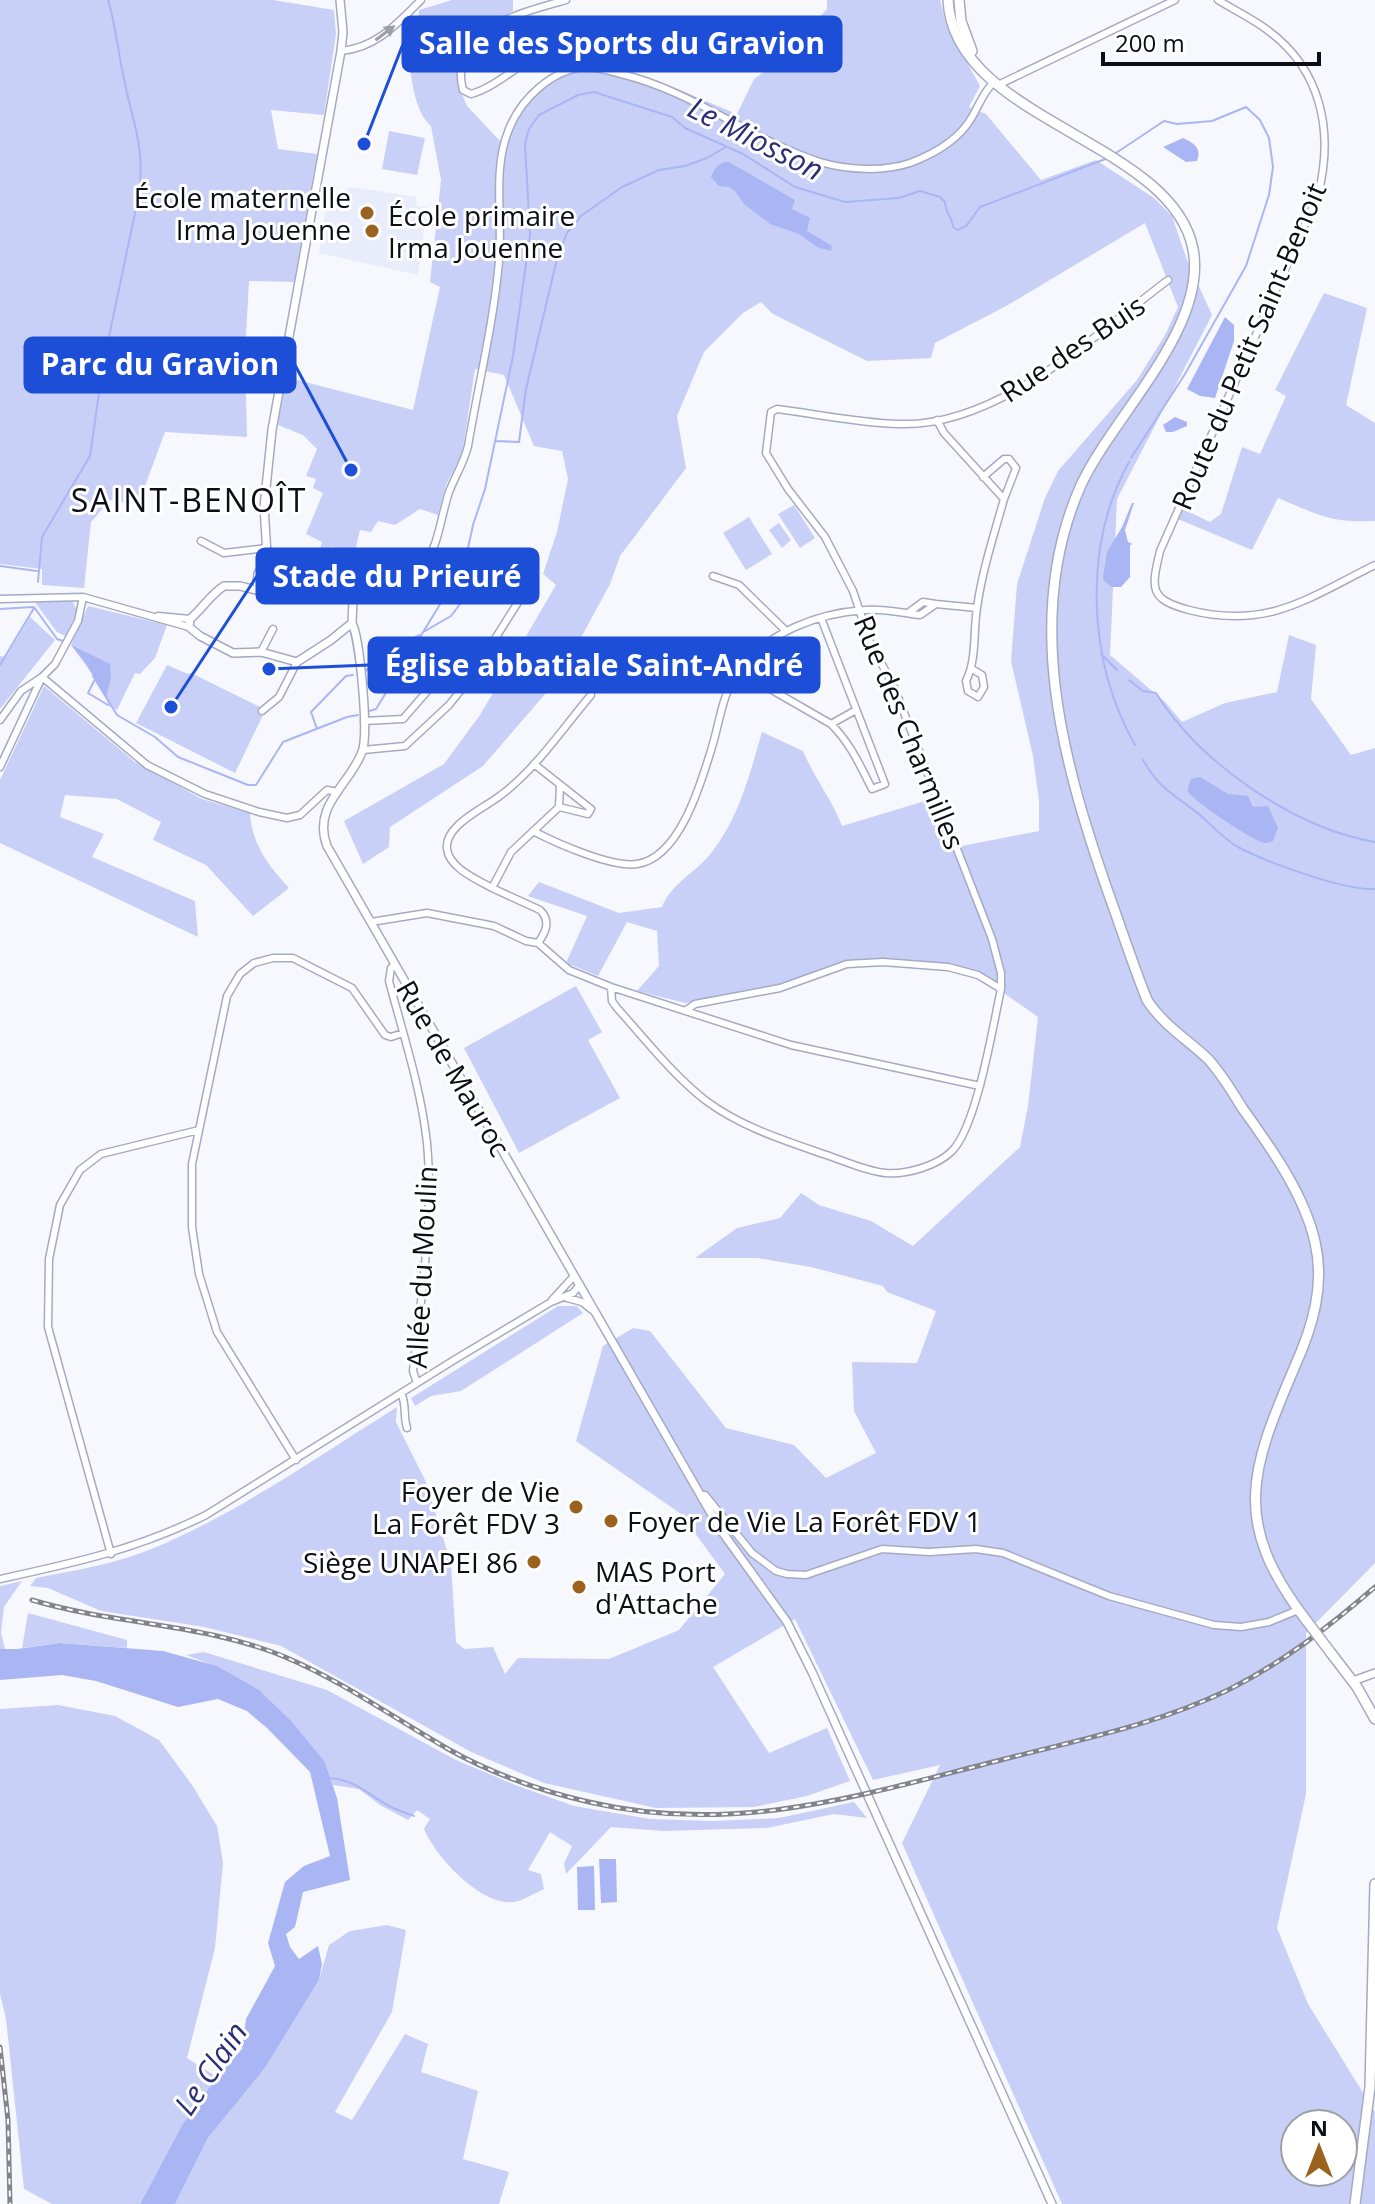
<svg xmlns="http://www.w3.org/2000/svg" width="1375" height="2204" viewBox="0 0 1375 2204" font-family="'Open Sans',sans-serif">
<rect width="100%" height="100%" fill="#f7f8fe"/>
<path fill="#e9ecfa" d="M352,187L416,197L417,206L427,207L418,275L319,253L328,190L338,192Z"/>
<path fill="#c8d0f8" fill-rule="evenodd" d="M0,0H273L334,10L336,34L324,115L271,110L278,149L317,154L294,282L249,281L245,355L247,437L165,432L138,505L110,500L91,522L84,588L42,585V569L0,564Z
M452,0H513V11L473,33L458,68L459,87L467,106L500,141C551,14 645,78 737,114L754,79L775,64L827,9V0H940L946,24L980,86L969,107L986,114L1041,180L1096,160L1154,198L1172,216L1187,260L1212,315L1117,499L1110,655L1165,702L1182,722L1225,703L1277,692L1289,635L1316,645L1311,699L1351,755L1375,748V1563L1306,1633V1794L1277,1928L1308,2004L1375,2112V2204H1062L902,1843L940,1765L873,1780L795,1619L713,1667L769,1753L827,1728L850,1781L807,1796L754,1807L656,1808L544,1783L471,1752L281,1646L204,1627L101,1611L48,1588L30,1586L36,1578C76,1570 116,1564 154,1548C238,1513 320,1455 397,1407L396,1422L426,1482L451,1564L456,1642L464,1649L493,1647L505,1674L518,1658L609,1659L679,1630L725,1574L681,1514L576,1441L603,1346L633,1328L650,1331L726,1428L794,1445L826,1478L876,1453L854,1411L852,1362L917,1363L936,1311L887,1292L883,1286L811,1267L757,1258H695L737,1228L780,1218L801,1193L819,1205L871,1221L913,1246L1020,1147L1028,1106L1038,1017L978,975L948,967L847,964L780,988L685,1003L637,991L659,966L657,931L627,922L598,976L566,963L587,916L528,896L539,882L619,913L662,907C672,882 696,873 712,852C740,815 749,776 762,732L803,751C814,778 832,799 842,826L938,797L957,847L1039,831V801L1033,756L1011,661L1017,584L1045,498L1058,471L1137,380L1165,335L1178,307L1145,223L1008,305L935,343L931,358L867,361L773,314L761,302L743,313L704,352L677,416L686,468L620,556L610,584L569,660L546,693L483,766L390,827L389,847L363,864L344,821L444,764L480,715L556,585L543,574L557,532L568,479L562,451L534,446L504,375L475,369L462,454L446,485L438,515L420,509L395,525L378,521L371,532L360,530L355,551L330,547L325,562L317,561L322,542L306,534L323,493L313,488L316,479L306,476L317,449L303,435L278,425L286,377L413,410L440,287L430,282L441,180L431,126C414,111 412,79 408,57L414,55L419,10ZM1295,2124H1343V2172H1295Z
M389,131L425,138L417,175L382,169Z
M1324,293L1367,308L1346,405L1375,423V521C1330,523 1319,515 1278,498L1252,550L1178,519L1183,509L1210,522L1221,514L1242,447L1260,454L1286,396L1275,390Z
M794,505L815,538L800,548L778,514Z
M749,517L772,554L746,570L723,533Z
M779,523L791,540L782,548L769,530Z
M64,599L72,601L77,610L67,637L57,632L34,601Z
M88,606L167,625L155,658L140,674L135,673L117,710L109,706L103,689L71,645Z
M30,617L55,640L0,709V656L6,657Z
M167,665L188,674L191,673L262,708L263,715L235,773L136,723Z
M44,686L135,762L202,799L250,813C252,845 268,865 289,888L253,916L206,865L153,840L161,822L117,799L65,795L60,817L104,834L92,857L195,901L198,937L0,843V780Z
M576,986L602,1032L588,1040L620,1098L519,1153L464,1048Z
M558,1306H577L583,1313L461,1391L431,1396L415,1406L411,1398Z
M22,1581L4,1607L1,1633L5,1649H0V1586Z
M28,1613L127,1640V1648L60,1643L22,1648Z
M204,1652L327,1690L456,1760L518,1786L574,1806L650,1819L712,1821L779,1818L854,1802L867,1818L834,1814L767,1828L664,1831L611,1827L566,1874L564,1864L572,1846L550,1832L528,1870L541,1874L544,1889C535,1893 524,1900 515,1902C481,1907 435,1856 424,1829L430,1819L417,1810L408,1820L380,1805L359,1789L333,1785L325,1762L218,1667L186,1655Z
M58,1705L115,1716L159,1740L192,1785L217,1826L223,1863L215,1948L187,2058L217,2077L182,2125L140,2204H52L24,2189L6,2019L0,1994V1709Z
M387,1925L406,1930L392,2012L335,2112L352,2120L405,2034L428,2044L421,2072L478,2091L463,2159L509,2172L499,2204H175L208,2138L265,2068L319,1980L329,1945L350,1931Z"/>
<path fill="#aab5f3" d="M1183,138C1194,143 1202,148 1197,161L1186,162L1163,147Z
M729,162L795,200L792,209L810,218L807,231L832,246L831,251L817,247L799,234L770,224L744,204L735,191L729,187L719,186L711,177C714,169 719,161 729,162Z
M1225,317L1234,325V341L1215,398L1200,396L1187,389Z
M1175,417L1187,422V426L1173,432H1166L1163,425Z
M1132,503H1134L1125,530L1128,542L1133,544L1130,545V577L1121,587H1112L1104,581L1103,577L1107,552L1122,527Z
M71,645L110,664L111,678L106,698L85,662Z
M1200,777L1228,794L1248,796L1253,807L1268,806L1278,828L1273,841C1267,843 1267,844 1261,842C1250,838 1191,800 1188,791C1187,788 1190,782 1191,779Z
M60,1643L163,1651L217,1666L259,1690L292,1722L325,1762L337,1798L350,1880L303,1892L295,1927L286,1934L290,1947L299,1959L318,1946L322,1964L319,1980L265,2068L208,2138L175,2204H140L182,2125L217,2077L242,2049L246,2019L275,1966L268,1943L285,1882L304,1866L330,1856L310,1772L267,1728L247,1711L218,1699L178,1707L96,1681L62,1675L0,1680V1649H17Z
M599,1859H616L617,1902L601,1903Z
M594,1866L595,1910H578L577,1867Z"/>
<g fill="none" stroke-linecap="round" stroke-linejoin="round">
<path stroke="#aab5f3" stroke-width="2" d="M1113,155L1164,121L1177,124L1212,121L1246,107L1260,120L1269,138L1273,167L1269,195L1246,266L1185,374L1131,458
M495,441L519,442L526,389L557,259L567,233L581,216L622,187L659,170L685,166L707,158L726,147
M1129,462C1082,547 1088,662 1135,745
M0,566L37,571
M38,582L42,537L90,456L103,365L139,194C145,145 133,124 124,79C118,52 116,26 108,0
M34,607L57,639L63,641
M0,609L33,607
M425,631L451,616L482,575L481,567L468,560
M1101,654L1117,670
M0,665L34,608
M365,672L375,660L419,635
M93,676L117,715L155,737L178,757L248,785H256L283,742L347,717L358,715
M1129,680L1143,691L1156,693C1198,762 1294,828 1375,842
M94,681L88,693L108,705
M369,711L376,709L439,606L448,587L463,571L473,525L485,489L513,356L530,235L525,144L529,129L539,115L578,95L594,92L672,117L685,128L743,154L795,187L845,202L899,198L920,191L940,197L945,202C945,212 952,217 953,227L958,230L967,225L980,207L1108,158
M317,729L311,712L346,676L353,675
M1143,760C1161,791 1174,794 1200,815C1212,826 1224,839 1238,847C1266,862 1345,891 1375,889
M329,1778C354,1779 369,1795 389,1806C397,1810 406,1813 414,1816"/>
<g stroke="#a5aac3" stroke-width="9">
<path id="minor" d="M566,0C524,12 447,29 463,90L471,94C496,87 517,65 541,54C563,44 585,42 605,28
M1218,0C1234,10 1251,18 1266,29C1322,69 1334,132 1318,195L1160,551C1151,589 1149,599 1189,610C1268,630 1308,598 1375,565
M341,51C376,48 397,24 421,0
M998,85L1175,0
M937,420L944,433L1004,499C994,535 982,571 977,608C973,632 977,659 966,681L968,691L978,697L984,687L982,675L972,669
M983,477L1004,459H1009L1016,468L1004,499
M201,541L224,553L267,548
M713,576L739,585L786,631
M351,595C363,591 376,591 388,587C440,569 435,536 449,492C455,476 464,463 468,446C478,386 494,321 499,261C503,217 492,170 509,129C521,99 552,69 586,67C597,67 610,71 621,74C693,91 751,140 820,162C847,170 883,172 910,163C934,154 959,140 972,117C979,105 984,91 994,82
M0,599L83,597L189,627
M908,613L923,602L936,604
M158,616L190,619
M261,652L273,629
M739,671L831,724C850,743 860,765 872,789L885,784L821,618
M262,711L279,697L297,662
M0,720L21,691L42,677L55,664L78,621L83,597
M364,721L403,719L443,673
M831,724L856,710
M363,750L405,746L449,705L469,680L527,588
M534,764L591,809L588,814L559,807L511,852L492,888L540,910C551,921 546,932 538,943
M0,767L42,677L147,765L205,794L259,812L287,818L300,815L327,790L338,792
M559,807L560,786
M533,831C556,843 612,868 637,864C680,858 701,783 712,747C720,721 722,694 738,672C767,632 818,613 865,610C883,608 902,613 920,615L936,604L977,608
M492,888C478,880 449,868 447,849C444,825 485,808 501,795C536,769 563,728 591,695
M371,922L427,913L494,926L526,941L538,943L569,970L611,987L791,1045L980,1086
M395,964L391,968L389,981C403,1034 421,1088 427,1143C434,1218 421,1297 413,1371L417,1383
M611,987L612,1001L617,1008C645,1039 672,1074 705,1100C742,1128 789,1142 832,1157C849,1163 867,1171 885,1173C906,1175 937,1166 952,1151C977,1126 993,1025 1001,989V973L992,939L894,687L870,642L853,591L825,537L788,489L766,453L771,412L777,409C817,414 858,423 899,424C996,428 1094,336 1168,280
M685,1011L695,1004L780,988L847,964L883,962L948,967L978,975L1001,989
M567,1298L582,1302L592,1310
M552,1300L574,1276
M401,1393C407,1405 403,1416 407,1428
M296,1460L217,1332L199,1274L192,1227V1164L227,996L240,974L254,963L273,958H293L352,988L385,1035L391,1037L403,1033
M700,1495H705L752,1553L776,1571L787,1574L806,1575L882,1549L929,1552L976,1549L1003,1553L1109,1596L1214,1625L1241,1627L1269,1622L1298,1610
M111,1554L48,1327L49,1259L60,1205L80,1170L101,1154L199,1130
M0,1579C74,1563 138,1549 206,1515L454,1360L551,1302L573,1293L579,1286"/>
</g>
<g stroke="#a5aac3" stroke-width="10">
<path id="tertiary" d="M224,586H240L260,591L347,594L353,600L352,623L331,640L297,662L261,652L233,653L200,636L189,627L190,619C202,609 211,594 224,586Z
M260,591L257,583L258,574L267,554L264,507L272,430L341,51L343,32L340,0
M352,623C360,640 369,734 362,752C349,786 312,805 327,846L720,1529L787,1622L812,1672L1052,2204
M1353,1681L1375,1673"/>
</g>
<g stroke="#a5aac3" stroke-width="12">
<path id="primary" d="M948,0C954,121 1172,140 1193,249C1208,328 1113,416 1081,485C1022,617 1063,763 1108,892C1121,928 1133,965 1147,1000C1163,1025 1187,1039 1208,1059C1222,1074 1232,1092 1243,1109C1271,1148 1304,1194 1315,1242C1325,1285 1313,1326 1295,1366C1250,1471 1231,1522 1306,1620
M959,0L961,21L972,51
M1331,1653L1357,1687L1375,1719
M1355,2204L1370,2087L1375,1884"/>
</g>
<use href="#minor" stroke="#fff" stroke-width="6"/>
<use href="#tertiary" stroke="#fff" stroke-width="7"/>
<use href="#primary" stroke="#fff" stroke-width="9"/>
<g stroke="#83848b" stroke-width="5">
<path id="rail" d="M32,1600C115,1625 204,1623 285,1657C342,1681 394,1718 448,1749C491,1773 541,1791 589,1802C735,1836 861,1795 1001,1760C1078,1740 1156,1725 1228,1690C1282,1663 1329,1627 1375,1587
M0,2047L8,2120L10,2204"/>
</g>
<use href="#rail" stroke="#fff" stroke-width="2" stroke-dasharray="6" stroke-linecap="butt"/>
<g stroke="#a5aac3" stroke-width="12" stroke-linecap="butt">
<path id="primary-bridge" d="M1306,1620L1331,1653"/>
</g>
<use href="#primary-bridge" stroke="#fff" stroke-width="9"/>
</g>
<defs><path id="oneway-solid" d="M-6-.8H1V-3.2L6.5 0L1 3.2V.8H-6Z" transform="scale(2)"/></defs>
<use fill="#9e9fa2" href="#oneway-solid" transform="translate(385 33) rotate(-37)"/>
<g fill="#9a621e" stroke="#fff" stroke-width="3">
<circle cx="367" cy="213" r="8"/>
<circle cx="372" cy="231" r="8"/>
<circle cx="576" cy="1507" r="8"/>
<circle cx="611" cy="1521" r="8"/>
<circle cx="534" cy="1562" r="8"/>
<circle cx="579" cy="1587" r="8"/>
</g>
<g text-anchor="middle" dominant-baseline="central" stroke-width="6" stroke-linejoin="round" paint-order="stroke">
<g font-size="28" fill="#0c0e16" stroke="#fff" text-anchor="end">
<text x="351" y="197">École maternelle<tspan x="351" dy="32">Irma Jouenne</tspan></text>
<text x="388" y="215" text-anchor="start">École primaire<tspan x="388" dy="32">Irma Jouenne</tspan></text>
<text x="560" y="1491">Foyer de Vie<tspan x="560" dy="32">La Forêt FDV 3</tspan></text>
<text x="627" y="1521" text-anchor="start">Foyer de Vie La Forêt FDV 1</text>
<text x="518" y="1562">Siège UNAPEI 86</text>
<text x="595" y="1571" text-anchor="start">MAS Port<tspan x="595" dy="32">d'Attache</tspan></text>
</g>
<g font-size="28" fill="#0c0e16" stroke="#fff">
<text transform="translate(1248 346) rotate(-67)">Route du Petit Saint-Benoit</text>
<text transform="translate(1072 348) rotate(-34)">Rue des Buis</text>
<text transform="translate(910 732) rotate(68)">Rue des Charmilles</text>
<text transform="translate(454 1068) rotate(60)">Rue de Mauroc</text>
<text transform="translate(421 1267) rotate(-87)">Allée du Moulin</text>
</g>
<g font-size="30" font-style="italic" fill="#2b2e75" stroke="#fff">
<text transform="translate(756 138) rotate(27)">Le Miosson</text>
<text transform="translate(210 2068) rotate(-56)">Le Clain</text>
</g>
<g font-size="32" letter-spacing="2" fill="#0c0e16" stroke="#fff">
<text x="189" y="499">SAINT-BENOÎT</text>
</g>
</g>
<path fill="none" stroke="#1d4ed8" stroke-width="3" d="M364 144L403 44M351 470L295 365M171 707L257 576M269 669L369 665"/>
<g fill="#1d4ed8" stroke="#fff" stroke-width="3">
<circle cx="364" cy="144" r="8"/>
<circle cx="351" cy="470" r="8"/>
<circle cx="171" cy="707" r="8"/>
<circle cx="269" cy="669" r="8"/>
</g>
<g fill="#1d4ed8" stroke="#1d4ed8" stroke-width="3">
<rect x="403" y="17" width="438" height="54" rx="8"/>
<rect x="25" y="338" width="270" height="54" rx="8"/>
<rect x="257" y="549" width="281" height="54" rx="8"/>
<rect x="369" y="638" width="450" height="54" rx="8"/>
</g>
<g font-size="30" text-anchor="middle" font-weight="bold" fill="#fff">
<text x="622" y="54">Salle des Sports du Gravion</text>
<text x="160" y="375">Parc du Gravion</text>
<text x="397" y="587">Stade du Prieuré</text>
<text x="594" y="676">Église abbatiale Saint-André</text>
</g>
<g transform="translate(1319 2148)"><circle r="38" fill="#ffffff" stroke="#9e9fa2" stroke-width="2"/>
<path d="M0-6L14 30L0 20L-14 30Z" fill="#9a621e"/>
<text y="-12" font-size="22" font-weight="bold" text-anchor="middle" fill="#0c0e16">N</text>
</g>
<path d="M1103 52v12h216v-12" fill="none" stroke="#0c0e16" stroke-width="4"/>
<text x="1115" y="52" font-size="24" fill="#0c0e16" stroke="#ffffff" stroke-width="6" paint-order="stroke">200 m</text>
</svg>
